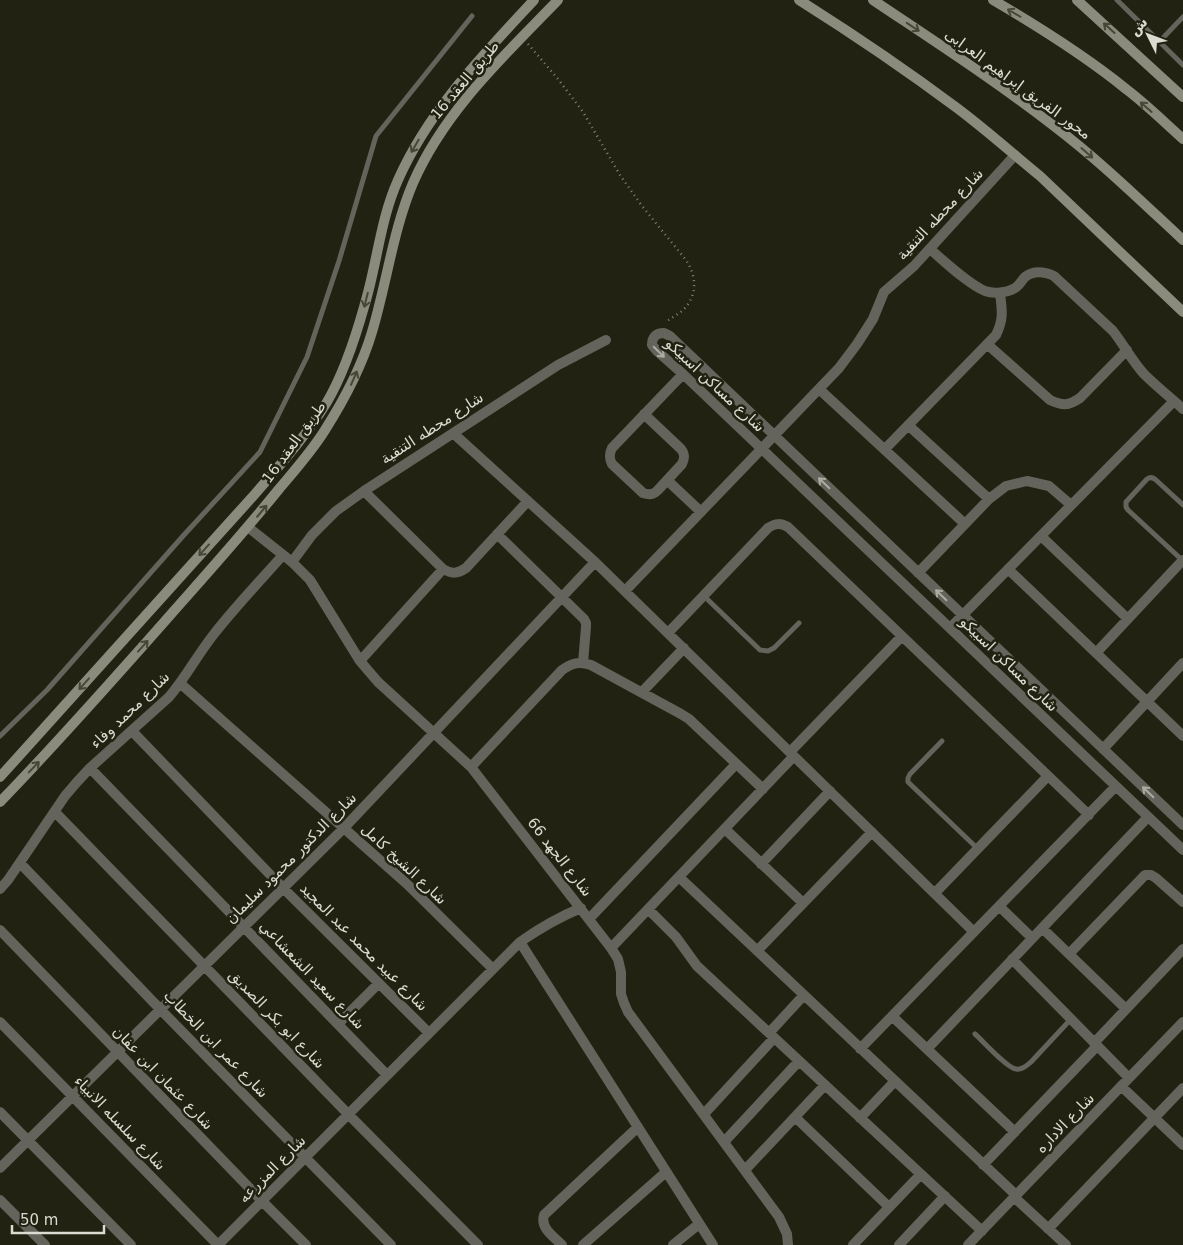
<svg xmlns="http://www.w3.org/2000/svg" width="1183" height="1245" viewBox="0 0 1183 1245" font-family="'DejaVu Sans','Noto Sans Arabic',sans-serif">
<rect width="100%" height="100%" fill="#212211"/>
<g fill="none" stroke-linecap="round" stroke-linejoin="round">
<path stroke="#838476" stroke-width="2.5" stroke-dasharray="1 4" stroke-linecap="butt" d="M528,44L558,79L583,112L620,175L642,206L686,260C697,277 698,296 682,311C677,315 671,318 666,322"/>
<path stroke="#64645c" stroke-width="5" d="M1117,0L1183,65
M1159,42L1183,17
M1182,560L1128,510L1126,507V502L1147,479C1150,477 1153,477 1156,480L1183,505
M704,596L760,650L768,651L774,648L799,623
M0,736L47,690L183,536L260,452L307,357L339,261L376,136L472,16
M942,741L910,774L908,778V782L978,849
M975,1034C983,1041 1007,1068 1016,1069C1022,1070 1026,1066 1031,1062L1071,1019"/>
<path stroke="#64645c" stroke-width="10" d="M930,249C944,261 968,284 985,291C993,294 1007,293 1015,288C1019,286 1022,280 1025,277C1034,270 1045,272 1054,276L1113,331C1124,345 1132,361 1144,374C1156,386 1170,397 1183,409
M987,344L1050,400C1063,406 1068,406 1080,398L1127,350
M819,389L965,524
M644,414L681,449C685,454 685,458 682,464L658,490C653,495 649,495 643,493L612,464C609,458 609,454 612,448L683,374
M908,425L989,499
M453,433L595,562L974,932
M885,449L996,335C1004,319 1002,310 1000,293
M667,480L701,512
M364,491L443,569C452,574 457,574 466,568L528,501
M248,527L292,562L310,580L360,661L378,682L471,767L611,948L618,959L621,972V994L624,1003L628,1012L779,1217L787,1234L788,1245
M497,534L584,619L586,623V627L583,663
M1041,536L1128,619
M292,562L312,535L336,511L364,491L558,365L606,340
M1008,569L1183,736
M918,573L989,499L1006,486L1027,481L1049,486L1071,505
M625,591L839,368L857,344L873,319L884,292L914,266L1015,155
M950,628L1174,401
M668,633L768,528C776,523 780,523 788,527L1089,815
M1096,653L1183,560
M360,661L443,569
M181,684L407,884L493,969
M642,692L684,648
M132,731L283,888L429,1033
M1103,749L1183,663
M790,752L902,636
M471,767L562,670C572,663 579,661 591,665L681,714L689,719L763,789
M90,768L387,1075
M55,812L348,1114L478,1245
M1183,825L670,336L664,333C656,333 652,337 652,345L657,351L683,374L1183,850
M725,829L803,903
M20,863L160,1009L391,1245
M761,864L830,791
M679,877L1016,1195
M0,889L8,880L65,796L77,782L90,768L169,697C186,677 198,654 214,634C235,607 260,581 283,555
M935,893L1048,776
M999,906L1032,938
M648,909L676,937L697,966L982,1231
M589,919L736,764
M1042,928L1126,1009
M0,930L262,1201L306,1245
M520,942L713,1245
M611,948L794,756
M757,951L872,832
M1069,954L1145,875H1151L1156,878L1183,902
M1012,959L1129,1078
M892,1016L1015,1132
M0,1022L218,1245
M338,1024L379,983
M769,1033L804,995
M1094,1043L1183,949
M860,1049L1116,786
M927,1049L1148,817
M1121,1086L1183,1145
M0,1112L131,1245
M704,1114L774,1038
M795,1117L889,1207
M860,1118L895,1081
M724,1142L799,1061
M983,1165L1097,1046
M0,1168L344,828L595,562
M745,1170L825,1085
M1014,1197L1066,1245
M0,1200L45,1245
M1048,1229L1183,1088
M218,1245L520,942C540,928 559,917 581,908
M562,1245C553,1236 540,1228 544,1215L638,1127
M583,1245L666,1172
M673,1245L699,1224
M853,1245L921,1174
M899,1245L945,1196
M968,1245L1183,1022"/>
<path stroke="#8a8b7d" stroke-width="10" d="M799,0C853,34 906,70 957,108C985,129 1012,153 1040,176L1183,312
M873,0C934,41 996,81 1054,126C1100,161 1141,201 1183,240
M993,0C1039,27 1084,55 1126,89C1146,104 1164,122 1183,139
M1077,0L1183,97
M0,777L255,494C280,465 307,435 327,402C344,373 355,339 364,307C377,265 380,220 398,180C429,110 483,55 534,0
M0,802C65,735 126,665 188,595C219,560 250,525 279,489C295,470 312,451 325,430C344,400 362,366 372,332C387,282 393,230 413,183C445,110 504,56 558,0"/>
</g>
<defs><path id="oneway-shaft" d="M-6 0H5M1.5-3L5.5 0L1.5 3" fill="none" stroke-width="1.6" stroke-linecap="round" stroke-linejoin="round" transform="scale(1.25)"/></defs>
<g stroke="#464737">
<use href="#oneway-shaft" transform="translate(1014 13) rotate(-150)"/>
<use href="#oneway-shaft" transform="translate(913 27) rotate(34)"/>
<use href="#oneway-shaft" transform="translate(1109 28) rotate(-138)"/>
<use href="#oneway-shaft" transform="translate(1146 107) rotate(-139)"/>
<use href="#oneway-shaft" transform="translate(415 146) rotate(120)"/>
<use href="#oneway-shaft" transform="translate(1087 153) rotate(41)"/>
<use href="#oneway-shaft" transform="translate(366 300) rotate(104)"/>
<use href="#oneway-shaft" transform="translate(354 378) rotate(-66)"/>
<use href="#oneway-shaft" transform="translate(262 511) rotate(-50)"/>
<use href="#oneway-shaft" transform="translate(204 550) rotate(132)"/>
<use href="#oneway-shaft" transform="translate(143 646) rotate(-48)"/>
<use href="#oneway-shaft" transform="translate(84 684) rotate(132)"/>
<use href="#oneway-shaft" transform="translate(34 767) rotate(-46)"/>
</g>
<g stroke="#abaca2">
<use href="#oneway-shaft" transform="translate(659 352) rotate(45)"/>
<use href="#oneway-shaft" transform="translate(824 483) rotate(-136)"/>
<use href="#oneway-shaft" transform="translate(941 595) rotate(-136)"/>
<use href="#oneway-shaft" transform="translate(1148 792) rotate(-136)"/>
</g>
<g text-anchor="middle" dominant-baseline="central" stroke-width="5" stroke-linejoin="round" paint-order="stroke">
<g font-size="15" fill="#dbdcd1" stroke="#212211">
<text transform="translate(465 80) rotate(-50)">طريق العقد 16</text>
<text transform="translate(1018 84) rotate(36)">محور الفريق إبراهيم العرابى</text>
<text transform="translate(940 214) rotate(-47)">شارع محطه التنقية</text>
<text transform="translate(715 385) rotate(43)">شارع مساكن اسبيكو</text>
<text transform="translate(432 428) rotate(-33)">شارع محطه التنقية</text>
<text transform="translate(294 442) rotate(-54)">طريق العقد 16</text>
<text transform="translate(1009 664) rotate(44)">شارع مساكن اسبيكو</text>
<text transform="translate(130 710) rotate(-44)">شارع محمد وفاء</text>
<text transform="translate(560 857) rotate(52)">شارع الجهد 66</text>
<text transform="translate(291 858) rotate(-45)">شارع الدكتور محمود سليمان</text>
<text transform="translate(404 864) rotate(43)">شارع الشيخ كامل</text>
<text transform="translate(364 947) rotate(45)">شارع عبيد محمد عبد المجيد</text>
<text transform="translate(312 975) rotate(46)">شارع سعيد الشعشاعي</text>
<text transform="translate(277 1019) rotate(46)">شارع ابو بكر الصديق</text>
<text transform="translate(216 1044) rotate(46)">شارع عمر ابن الخطاب</text>
<text transform="translate(163 1078) rotate(46)">شارع عثمان ابن عفان</text>
<text transform="translate(120 1123) rotate(46)">شارع سلسله الانبياء</text>
<text transform="translate(1065 1123) rotate(-46)">شارع الاداره</text>
<text transform="translate(272 1169) rotate(-45)">شارع المزرعه</text>
</g>
</g>
<g transform="translate(1148 35) rotate(312)" stroke="#212211" stroke-width="4" paint-order="stroke">
<path d="M0-4L9 19L0 12L-9 19Z" fill="#dbdcd1"/>
<text y="-8" font-size="14" font-weight="bold" text-anchor="middle" fill="#dbdcd1">ش</text>
</g>
<path d="M12 1225v8h92v-8" fill="none" stroke="#dbdcd1" stroke-width="2.5"/>
<text x="20" y="1225" font-size="15" fill="#dbdcd1" stroke="#212211" stroke-width="4" paint-order="stroke">50 m</text>
</svg>
